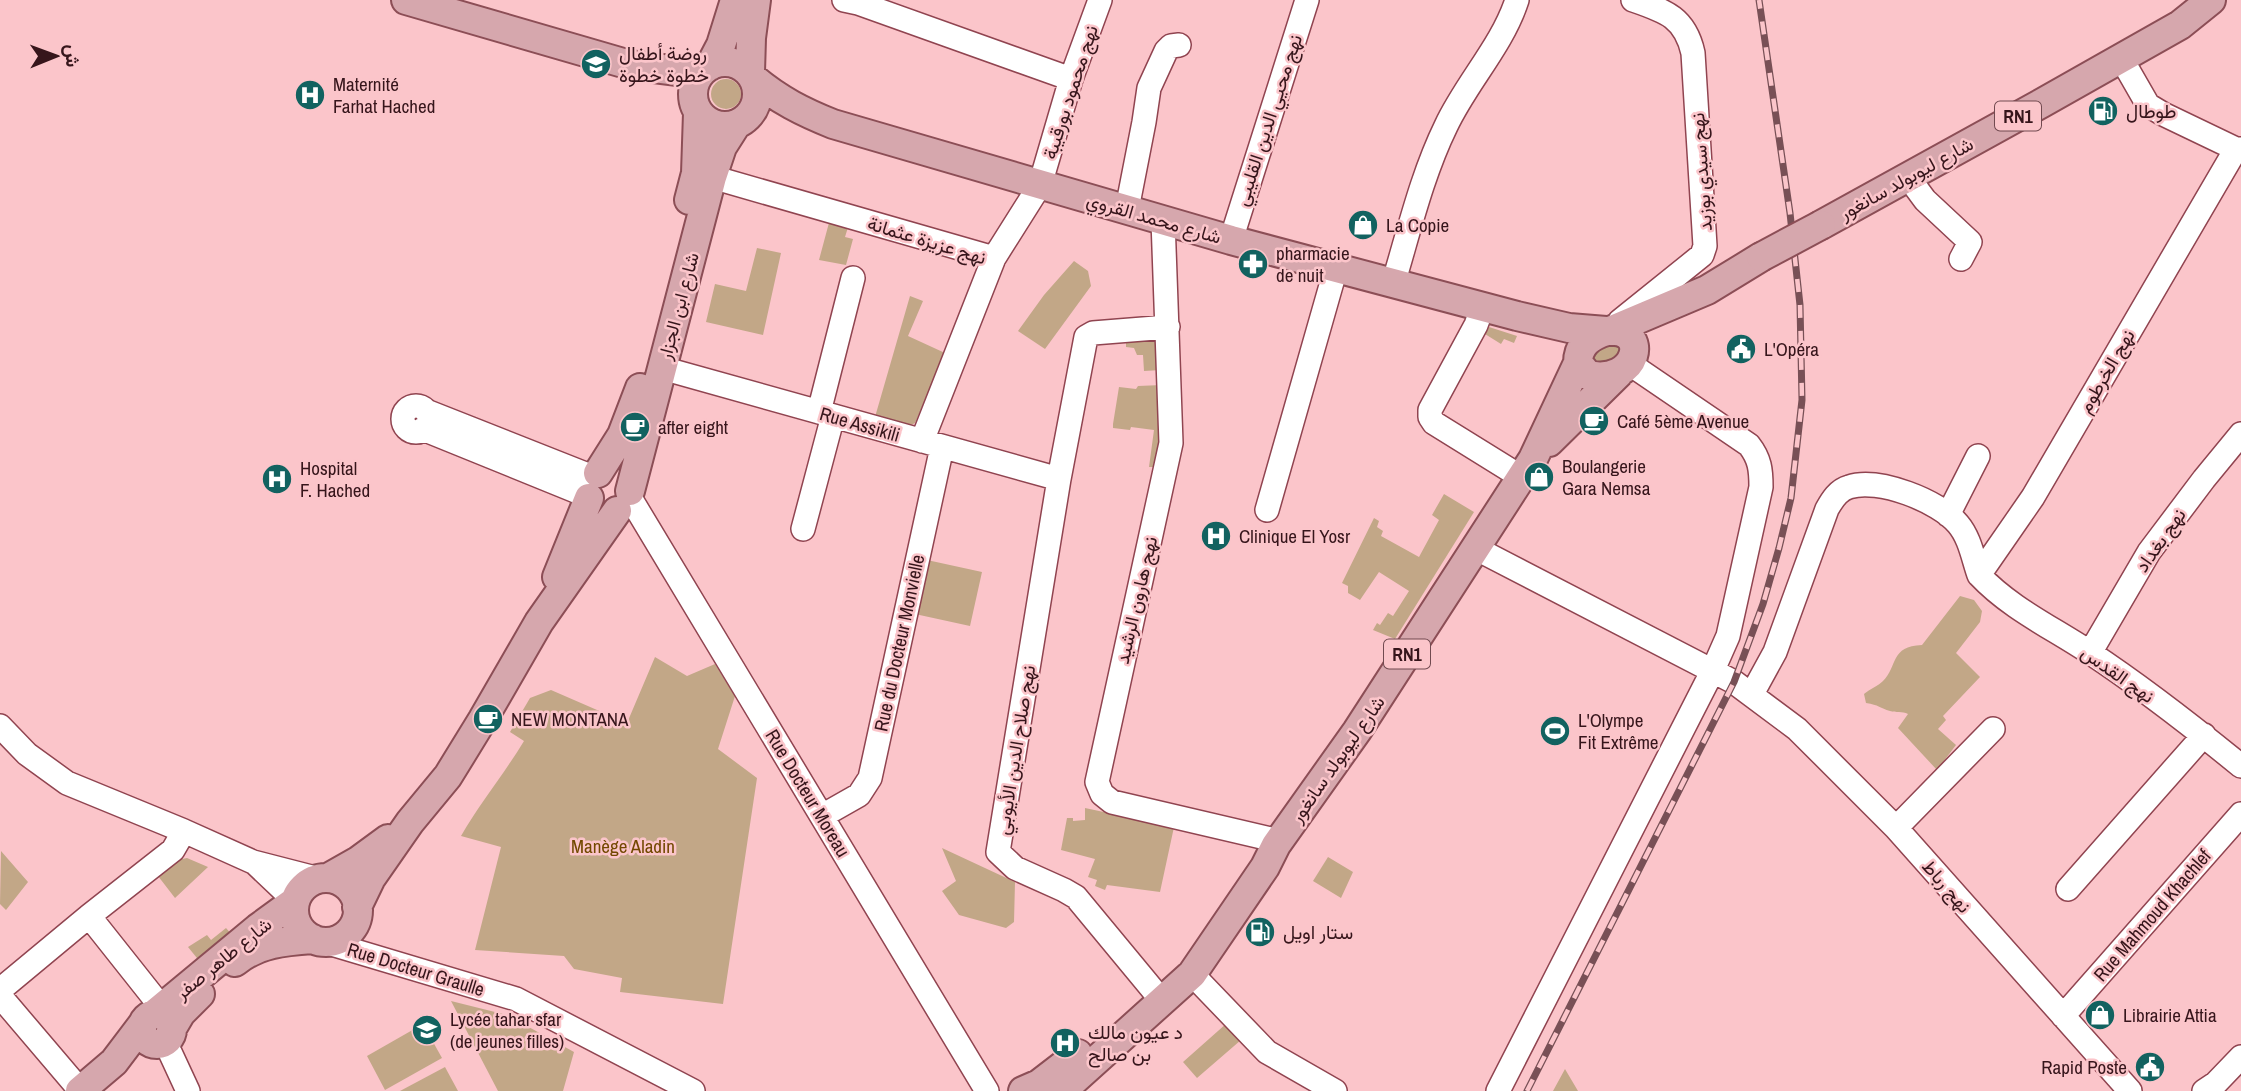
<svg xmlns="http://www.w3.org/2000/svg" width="2241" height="1091" viewBox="0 0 2241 1091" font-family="'Archivo Narrow',Vazirmatn,sans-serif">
<rect width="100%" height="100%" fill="#fbc5ca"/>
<path fill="#c2a787" d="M711 94a15 15 0 1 1 30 0a15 15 0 1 1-30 0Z
M830,219L849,224L845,237L853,239L846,265L819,260Z
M757,248L781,253L763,335L706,322L715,284L746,291Z
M1074,261L1088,271L1091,286L1045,349L1018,331L1044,295Z
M910,296L923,301L908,336L945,353L915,423L909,426L875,417Z
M1489,327L1517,336L1514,343L1504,339L1501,344L1485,334Z
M1160,338L1161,370L1144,371L1143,355H1137L1134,348L1126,347V340Z
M1611,341L1622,348L1618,361L1592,364L1591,352Z
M1162,385L1159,467H1149L1154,430L1131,427L1130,430L1113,428V424L1119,387L1136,389L1138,386Z
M1444,494L1474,512L1395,639L1373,630L1377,623L1380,625L1388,613L1393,616L1409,591L1379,572L1360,600L1348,593V586L1342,583L1374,518L1379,521L1377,527L1383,531L1381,536L1419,557L1439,520L1432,515Z
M927,560L982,572L970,626L915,614Z
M1960,596L1974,600L1982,611L1980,622L1956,653L1980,677L1943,716L1946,720L1938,729L1956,745L1937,770L1898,728L1908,714C1902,711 1896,713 1890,711C1880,708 1879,705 1866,703L1864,694C1870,689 1878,686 1883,681C1898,666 1890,646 1922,645Z
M655,657L687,676L715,664L735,696L718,749L757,778L723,1004L620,992L622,978L574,969L564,956L475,950L501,847L461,836C480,803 504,774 524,741L510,732L530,698L551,690L627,723Z
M1085,808L1174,827L1160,892L1107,885L1105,890L1095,886L1097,880L1088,877L1095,859L1061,850L1067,818H1073V821L1085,820Z
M942,848L1015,882L1014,922L1006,928L959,915L942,891L956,881Z
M1,851L28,882L6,910L0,904Z
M1328,857L1353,872L1341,898L1313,881Z
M187,858L208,867L175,898L158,876L177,860Z
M226,928L234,937L201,963L188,947L207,935L211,940Z
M451,1001L507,1015L574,1052L563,1091H498Z
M1227,1023L1241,1040L1197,1078L1183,1062Z
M423,1024L442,1058L385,1090L367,1056Z
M445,1067L458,1091H400Z
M1565,1069L1578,1091H1553Z"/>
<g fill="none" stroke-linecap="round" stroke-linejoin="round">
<g stroke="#904450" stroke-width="26">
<path id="minor" d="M844,0L858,3L1071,79
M2121,58L2148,105L2163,114L2236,149H2241
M2236,149L2033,497L1979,575C2010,608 2051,627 2089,652C2142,687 2192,726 2241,766
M712,177L994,258L922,441
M1908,177L1925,200L1970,242L1961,259
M1127,209L1144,122L1149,88L1166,51L1171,46L1179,45
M1163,220L1171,443L1097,782L1102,794L1112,802L1279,841
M1231,240L1307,0
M994,258L1040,185L1071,79L1100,0
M1393,284C1409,231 1422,175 1446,126C1466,83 1502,46 1517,0
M1483,306L1476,325L1430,410V417L1434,423L1521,477
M1620,321L1702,255L1705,246L1693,53C1685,17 1665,11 1633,0
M662,368L1059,479
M403 419a13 13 0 1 1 26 0a13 13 0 1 1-26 0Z
M426,411L593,477
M819,412L853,278
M423,429L588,496
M629,496L987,1091
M1267,510L1336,268
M1948,515L1978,456
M803,529L833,416
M1475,548L1734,682L1797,729L1896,828L2130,1091
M2090,653L2149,552L2204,479L2241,434
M1752,694L1775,652L1827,509C1832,500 1838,490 1849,487C1878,477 1939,501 1958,524C1970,538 1973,558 1979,575
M0,726L27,754L67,783L184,831L253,862L319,879
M822,816L859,795L870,778L942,447
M1896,828L1993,729
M256,864L295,901
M2068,889L2204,735
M89,916L162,1008
M325,942L516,999L693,1091
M1192,974L1267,1052L1335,1091
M0,990L89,916L173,850L184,831
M1153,990L1076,897L1064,890L1015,868L998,852L1059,479L1086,337L1093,333L1168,327
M0,996L80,1090
M2063,1016L2241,814
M168,1039L169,1050L188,1091
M1498,1091L1713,670L1728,636L1761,487C1761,470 1760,459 1749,445L1630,364
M2204,1091L2216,1083L2241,1057"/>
</g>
<g stroke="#8c4e56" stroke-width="32">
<path id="major" d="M406,0L630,65L686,72L704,69
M693 94a32 32 0 1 1 64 0a32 32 0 1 1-64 0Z
M710,66L721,45L735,0
M750,72L751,38L756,0
M754,79C779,100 803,112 833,124L1231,240L1517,316L1569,328L1606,331
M689,200L696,173L698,113
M1821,225L2042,103L2180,25L2211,0
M1607,331C1652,327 1638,386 1588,375L1578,363C1578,345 1590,336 1607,331Z
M1610,331L1707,290L1761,257
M1549,442L1619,373
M598,473L622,435L640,388
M630,491L712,177L722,147L736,125
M557,577L589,498
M328,878L358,861L388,839
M294 910a32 32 0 1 1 64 0a32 32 0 1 1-64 0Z
M357,907L371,878L410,822L448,776L483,719L539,622L617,511
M235,962C258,943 285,941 313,939
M142 1029a15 15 0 1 1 30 0a15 15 0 1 1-30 0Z
M153,1015L258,928L295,901
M171,1030L181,1013L200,994
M80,1091L114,1062L142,1025
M1023,1091L1039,1084L1078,1054
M1062,1091L1192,974L1265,867L1276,845L1357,731L1533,459L1578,363"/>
</g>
<use href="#minor" stroke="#fff" stroke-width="23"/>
<use href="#major" stroke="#d6a7ad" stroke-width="28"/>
<g stroke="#785056" stroke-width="7">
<path id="rail" d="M1527,1091L1734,682L1763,604L1779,548L1791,498L1802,400L1800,305L1790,213L1759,0"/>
</g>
<use href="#rail" stroke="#fbc5ca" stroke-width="4.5" stroke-dasharray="13" stroke-linecap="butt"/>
<g stroke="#8c4e56" stroke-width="32" stroke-linecap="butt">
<path id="major-bridge" d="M1761,257L1821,225"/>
</g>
<use href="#major-bridge" stroke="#d6a7ad" stroke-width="28"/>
</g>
<defs>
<g id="school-disc" transform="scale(1.575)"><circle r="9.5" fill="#126260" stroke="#fbc5ca"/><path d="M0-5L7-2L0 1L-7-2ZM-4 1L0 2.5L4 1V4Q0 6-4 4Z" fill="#fff"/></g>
<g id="hospital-disc" transform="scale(1.575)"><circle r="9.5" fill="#126260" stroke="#fbc5ca"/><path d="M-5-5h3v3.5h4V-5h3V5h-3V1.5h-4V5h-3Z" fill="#fff"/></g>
<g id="fuel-disc" transform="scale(1.575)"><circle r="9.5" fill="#126260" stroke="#fbc5ca"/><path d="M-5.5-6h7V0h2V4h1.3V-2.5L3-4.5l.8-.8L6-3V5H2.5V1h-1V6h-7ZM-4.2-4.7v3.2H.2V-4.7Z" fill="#fff"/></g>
<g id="shop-disc" transform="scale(1.575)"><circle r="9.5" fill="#126260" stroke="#fbc5ca"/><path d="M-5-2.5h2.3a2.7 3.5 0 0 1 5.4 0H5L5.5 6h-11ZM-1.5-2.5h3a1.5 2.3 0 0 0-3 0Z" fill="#fff"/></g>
<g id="pharmacy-disc" transform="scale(1.575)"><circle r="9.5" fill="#126260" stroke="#fbc5ca"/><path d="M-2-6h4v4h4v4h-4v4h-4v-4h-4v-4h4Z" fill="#fff"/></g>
<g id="civic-disc" transform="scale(1.575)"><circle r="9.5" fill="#126260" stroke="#fbc5ca"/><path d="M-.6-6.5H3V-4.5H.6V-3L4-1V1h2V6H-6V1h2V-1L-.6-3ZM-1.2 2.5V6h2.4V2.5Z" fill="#fff"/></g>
<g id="cafe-disc" transform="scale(1.575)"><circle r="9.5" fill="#126260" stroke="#fbc5ca"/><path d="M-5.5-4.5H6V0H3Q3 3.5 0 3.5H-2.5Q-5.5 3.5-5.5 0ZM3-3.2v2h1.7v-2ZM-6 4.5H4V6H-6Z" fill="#fff"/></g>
<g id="stadium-disc" transform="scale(1.575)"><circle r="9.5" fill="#126260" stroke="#fbc5ca"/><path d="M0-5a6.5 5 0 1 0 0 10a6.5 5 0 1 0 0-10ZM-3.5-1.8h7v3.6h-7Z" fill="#fff"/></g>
</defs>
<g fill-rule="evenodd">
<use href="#school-disc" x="596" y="64"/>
<use href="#hospital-disc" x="310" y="95"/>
<use href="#fuel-disc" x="2103" y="111"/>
<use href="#shop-disc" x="1363" y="225"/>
<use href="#pharmacy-disc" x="1253" y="264"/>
<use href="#civic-disc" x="1741" y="349"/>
<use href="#cafe-disc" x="1594" y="421"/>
<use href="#cafe-disc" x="635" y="427"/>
<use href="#shop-disc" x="1539" y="477"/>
<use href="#hospital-disc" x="277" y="479"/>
<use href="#hospital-disc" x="1216" y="536"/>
<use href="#cafe-disc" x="488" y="719"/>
<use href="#stadium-disc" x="1555" y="731"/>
<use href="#fuel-disc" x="1260" y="932"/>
<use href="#shop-disc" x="2100" y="1015"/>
<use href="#school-disc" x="427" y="1030"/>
<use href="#hospital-disc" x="1065" y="1043"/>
<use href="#civic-disc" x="2150" y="1067"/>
</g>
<g text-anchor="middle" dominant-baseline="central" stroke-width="5" stroke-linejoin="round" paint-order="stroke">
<g fill="#fbc5ca" stroke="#714a50" stroke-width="2">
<rect x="1995" y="101.5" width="46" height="29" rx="5"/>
<rect x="1384" y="639.5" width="46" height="29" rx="5"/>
</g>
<g font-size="18" font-weight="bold" fill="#36151b">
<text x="2018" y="116">RN1</text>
<text x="1407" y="654">RN1</text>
</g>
<g font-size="19" fill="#36151b" stroke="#fbc5ca" text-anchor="start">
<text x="619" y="53">روضة أطفال<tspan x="619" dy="22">خطوة خطوة</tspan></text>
<text x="333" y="84">Maternité<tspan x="333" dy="22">Farhat Hached</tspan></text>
<text x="2126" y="111">طوطال</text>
<text x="1386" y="225">La Copie</text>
<text x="1276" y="253">pharmacie<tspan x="1276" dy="22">de nuit</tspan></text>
<text x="1764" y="349">L'Opéra</text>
<text x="1617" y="421">Café 5ème Avenue</text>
<text x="658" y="427">after eight</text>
<text x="1562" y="466">Boulangerie<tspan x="1562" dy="22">Gara Nemsa</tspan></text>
<text x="300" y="468">Hospital<tspan x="300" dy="22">F. Hached</tspan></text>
<text x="1239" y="536">Clinique El Yosr</text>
<text x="511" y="719">NEW MONTANA</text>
<text x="1578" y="720">L'Olympe<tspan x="1578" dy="22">Fit Extrême</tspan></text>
<text x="1283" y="932">ستار اويل</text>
<text x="2123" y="1015">Librairie Attia</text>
<text x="450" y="1019">Lycée tahar sfar<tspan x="450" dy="22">(de jeunes filles)</tspan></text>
<text x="1088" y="1032">د عيون مالك<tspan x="1088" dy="22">بن صالح</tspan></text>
<text x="2127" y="1067" text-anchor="end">Rapid Poste</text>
</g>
<g font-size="19" fill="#36151b" stroke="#fbc5ca">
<text transform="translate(1070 92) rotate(-72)">نهج محمود بورقيبة</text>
<text transform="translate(1268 120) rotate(-72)">نهج محيي الدين القليبي</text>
<text transform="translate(1701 172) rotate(-94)">نهج سيدي بوزيد</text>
<text transform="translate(1906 178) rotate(-29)">شارع ليوبولد سانغور</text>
<text transform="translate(1154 218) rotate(16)">شارع محمد القروي</text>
<text transform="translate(927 240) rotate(17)">نهج عزيزة عثمانة</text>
<text transform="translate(678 306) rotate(-75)">شارع ابن الجزار</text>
<text transform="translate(2106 371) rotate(-60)">نهج الخرطوم</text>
<text transform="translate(860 424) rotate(16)">Rue Assikili</text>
<text transform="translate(2160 540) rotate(-55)">نهج بغداد</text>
<text transform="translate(1136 600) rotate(-77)">نهج هارون الرشيد</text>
<text transform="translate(899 643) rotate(-78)">Rue du Docteur Monvielle</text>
<text transform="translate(2118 674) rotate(35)">نهج القدس</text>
<text transform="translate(1015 750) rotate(-81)">نهج صلاح الدين الأيوبي</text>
<text transform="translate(1337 759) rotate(-55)">شارع ليوبولد سانغور</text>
<text transform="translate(808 793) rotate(59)">Rue Docteur Moreau</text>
<text transform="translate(1947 886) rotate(49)">نهج رباط</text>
<text transform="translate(2152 915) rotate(-49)">Rue Mahmoud Khachlef</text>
<text transform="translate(223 958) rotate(-39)">شارع طاهر صفر</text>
<text transform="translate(416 969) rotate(17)">Rue Docteur Graulle</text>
</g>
<g font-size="19" fill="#724800" stroke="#fbc5ca">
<text x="623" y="846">Manège Aladin</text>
</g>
</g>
<g transform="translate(56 56) rotate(89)" stroke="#fbc5ca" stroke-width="5" paint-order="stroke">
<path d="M0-5L12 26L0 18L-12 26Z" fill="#36151b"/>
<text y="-10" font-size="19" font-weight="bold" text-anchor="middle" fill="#36151b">ش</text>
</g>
</svg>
